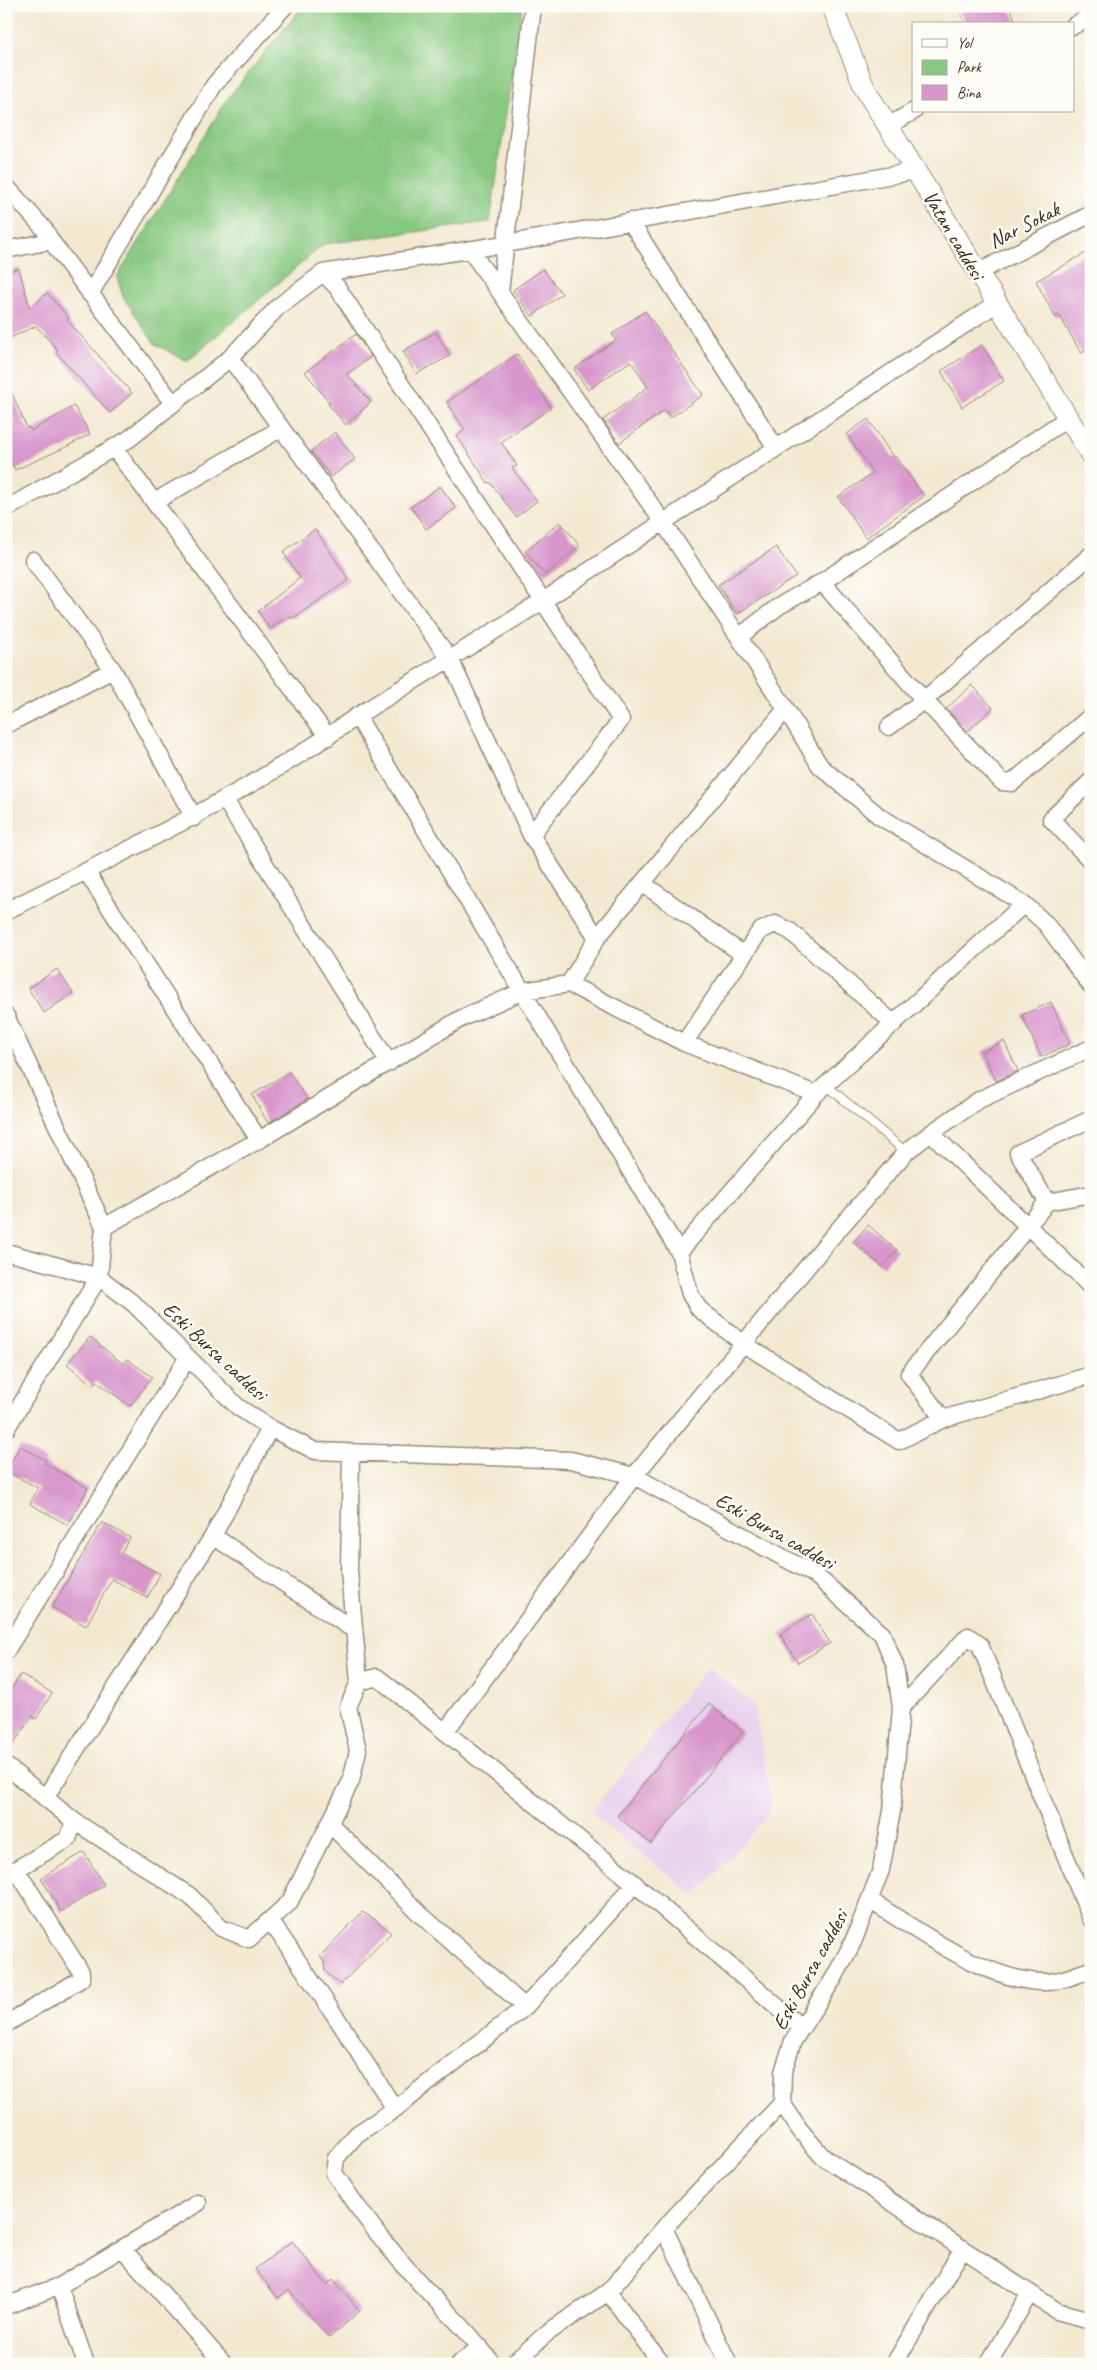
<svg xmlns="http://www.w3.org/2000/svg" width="1097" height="2370" viewBox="0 0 1097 2370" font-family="Caveat,sans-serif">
<rect width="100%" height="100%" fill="#fdfcf7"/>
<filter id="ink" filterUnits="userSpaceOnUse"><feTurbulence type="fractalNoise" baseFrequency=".02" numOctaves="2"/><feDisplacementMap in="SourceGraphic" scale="10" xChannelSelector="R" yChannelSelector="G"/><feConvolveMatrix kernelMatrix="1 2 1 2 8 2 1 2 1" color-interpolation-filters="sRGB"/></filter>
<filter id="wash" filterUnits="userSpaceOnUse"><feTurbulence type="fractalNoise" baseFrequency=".0096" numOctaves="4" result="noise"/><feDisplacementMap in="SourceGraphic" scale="20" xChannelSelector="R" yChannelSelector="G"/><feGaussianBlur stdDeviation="1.12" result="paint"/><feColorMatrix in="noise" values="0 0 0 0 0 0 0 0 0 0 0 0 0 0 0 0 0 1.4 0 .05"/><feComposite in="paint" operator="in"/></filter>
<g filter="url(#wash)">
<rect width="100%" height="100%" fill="#f3e9d1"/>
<path fill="#e8d2ee" d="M708,1667L754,1704L771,1800L768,1815L695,1896L590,1813Z"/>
<path fill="#87c880" stroke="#61794f" d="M303,6H522L490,222L324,244L187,361L155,344L123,297L117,277L228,98Z"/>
<g id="blocks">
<path fill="#d896cd" d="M957,6H1009L1017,24H966Z
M1091,250V348L1081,353L1059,315L1055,317L1036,281Z
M19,268L30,309L47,293L69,318L67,320L132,393L110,413L56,352L58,350L36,326L6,340V272Z
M543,269L562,294L532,316L513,290Z
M645,311L703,395L670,418L665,410L619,443L603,420L648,387L631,361L588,390L574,369L616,340L612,334Z
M436,332L450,356L416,374L403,351Z
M356,334L371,357L347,374L371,402L346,425L328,404L330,403L305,372Z
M982,345L1004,381L962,407L941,371Z
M517,354L551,408L501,442L517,466L512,468L537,501L516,517L490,482L488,483L457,436L465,430L447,402Z
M6,380L27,428L29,427L31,431L74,406L90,434L64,448L15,470L6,449Z
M868,419L893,457L895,456L924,496L866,538L838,497L873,473L847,434Z
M335,432L355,459L331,477L311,451Z
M440,486L456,508L426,529L411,507Z
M560,522L580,546L545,575L525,551Z
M315,529L349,580L293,618L287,617L270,629L258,611L300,578L283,552Z
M776,547L796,576L737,614L718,585Z
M972,685L993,708L968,731L946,709Z
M57,969L73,993L44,1013L28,988Z
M1051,1002L1070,1044L1041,1057L1022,1015Z
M1004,1041L1018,1071L996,1081L982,1052Z
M289,1072L307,1099L268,1123L252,1095Z
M868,1225L897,1250L883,1267L853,1242Z
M90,1337L123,1364L127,1359L152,1377L130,1406L96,1381L93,1385L67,1364Z
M20,1446L46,1460L44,1463L88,1488L68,1525L30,1504L38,1488L6,1471Z
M102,1522L130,1538L121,1553L160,1574L147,1598L112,1579L86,1626L52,1607Z
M812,1614L830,1643L798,1663L780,1634Z
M21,1674L52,1693L36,1719L32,1716L6,1756V1697Z
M709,1704L743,1732L651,1844L617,1816Z
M84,1852L104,1885L61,1912L41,1878Z
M362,1912L376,1920L391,1933L340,1985L325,1971L324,1962L320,1956Z
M292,2241L327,2285L333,2279L360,2311L329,2338L289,2290L278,2298L255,2269Z"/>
</g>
</g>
<g filter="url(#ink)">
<use href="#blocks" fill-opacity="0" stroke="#978a78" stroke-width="1"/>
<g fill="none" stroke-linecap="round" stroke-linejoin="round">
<g stroke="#978a78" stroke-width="10">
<path id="service" d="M826,1085L906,1152"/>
</g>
<g stroke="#978a78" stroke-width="19">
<path id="minor" d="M1073,26L1091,16
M888,126L914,111
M6,186L45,230L51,241L6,250
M630,221L776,448
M51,241L172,402
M470,250L663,522L786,709L820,766L879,816L1024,904L1046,924L1091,986
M323,273L337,287L621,720L531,835
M977,273L1091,214
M500,292L533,6
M90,294L214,85L285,6
M230,358L450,659L531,835L597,938
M114,448L328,737
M154,502L280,429
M6,509L129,439L230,358L279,306L323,273L505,244L915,171
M33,560L113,670L194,818
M822,582L924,700L1002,782L1012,783L1091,716
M739,637L779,606L822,582L1068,418
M357,716L679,1252L690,1294L699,1309L744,1344L899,1441L943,1419L1091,1375
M6,725L113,670
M889,727L924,700L1091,555
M1091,781L1051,819L1091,861
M225,800L389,1063
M86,871L259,1140
M642,883L744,955
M6,911C126,851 248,794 357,716L543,601L996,304
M569,984L684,1043L816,1094
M6,1016L104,1227L99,1277L6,1429
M684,1043L760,931L775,924L790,931L894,1024
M931,1133L1091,1287
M1047,1202L1018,1153L1091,1119
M104,1227L259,1140L462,1018L523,991L569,984L597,938L786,709
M6,1252L99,1277L134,1304L238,1407L270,1428L315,1451L571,1460L634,1476L815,1575L882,1634L895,1665L901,1708L892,1811L881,1870L853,1942L834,1978L793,2041L783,2072L782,2103L800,2130L822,2156L1057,2311L1091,2320
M679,1252L816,1094L1024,904
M943,1419L909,1374L1047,1202L1091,1194
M351,1453L349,1571L359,1682
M213,1536L354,1630
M6,1651L188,1357
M901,1708L968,1636L980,1645L1091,1919
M445,1732L634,1476L830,1239L906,1152L931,1133L979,1100L1091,1048
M6,1766L74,1821L68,1839L8,1874
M45,1798L213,1536L270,1428
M74,1821L190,1896L221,1928L249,1939L289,1903L351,1781L358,1750L348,1707L359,1682L377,1677L635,1884L802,2028
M330,1824L420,1914L525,2007
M871,1901C917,1930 991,1984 1047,1982C1060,1982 1077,1974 1091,1970
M270,1920L338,2020L395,2109
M6,2024L81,1979V1972L16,1869
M664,2228L729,2364
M122,2248L224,2364
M59,2286L86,2364
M608,2292L662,2364
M6,2306L59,2286L198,2203
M459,2364L480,2347
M492,2364C471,2332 443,2309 418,2281C387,2247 359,2211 334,2173L336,2158L357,2134L395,2109L525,2007L635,1884
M512,2364L547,2333L608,2292L664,2228L782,2103
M894,2364L963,2248
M988,2364L1030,2293"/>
</g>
<g stroke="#978a78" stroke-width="22">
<path id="tertiary" d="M832,6L865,89L1091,455"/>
</g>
<use href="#service" stroke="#fff" stroke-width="8"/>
<use href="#minor" stroke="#fff" stroke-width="16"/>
<use href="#tertiary" stroke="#fff" stroke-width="20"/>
</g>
</g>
<g text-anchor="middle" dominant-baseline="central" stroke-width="5" stroke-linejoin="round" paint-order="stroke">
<g font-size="21" fill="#3b2a1e" stroke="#fdfcf7">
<text transform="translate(1024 225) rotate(-27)">Nar Sokak</text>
<text transform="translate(954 235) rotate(59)">Vatan caddesi</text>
<text transform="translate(215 1351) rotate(43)">Eski Bursa caddesi</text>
<text transform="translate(775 1531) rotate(30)">Eski Bursa caddesi</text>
<text transform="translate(810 1970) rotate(-61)">Eski Bursa caddesi</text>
</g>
</g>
<rect width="1097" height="2370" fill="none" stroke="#fdfcf7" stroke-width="25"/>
<rect x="912" y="22" width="162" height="90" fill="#fdfcf7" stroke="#afa8a0"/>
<rect x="922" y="39" width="25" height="8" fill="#ffffff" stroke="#afa8a0"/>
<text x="957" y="48" font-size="15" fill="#3b2a1e">Yol</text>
<rect x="922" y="60" width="25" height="15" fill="#87c880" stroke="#afa8a0"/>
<text x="957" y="72" font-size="15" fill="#3b2a1e">Park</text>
<rect x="922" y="85" width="25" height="15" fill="#d896cd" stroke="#afa8a0"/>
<text x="957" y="98" font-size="15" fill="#3b2a1e">Bina</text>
</svg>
